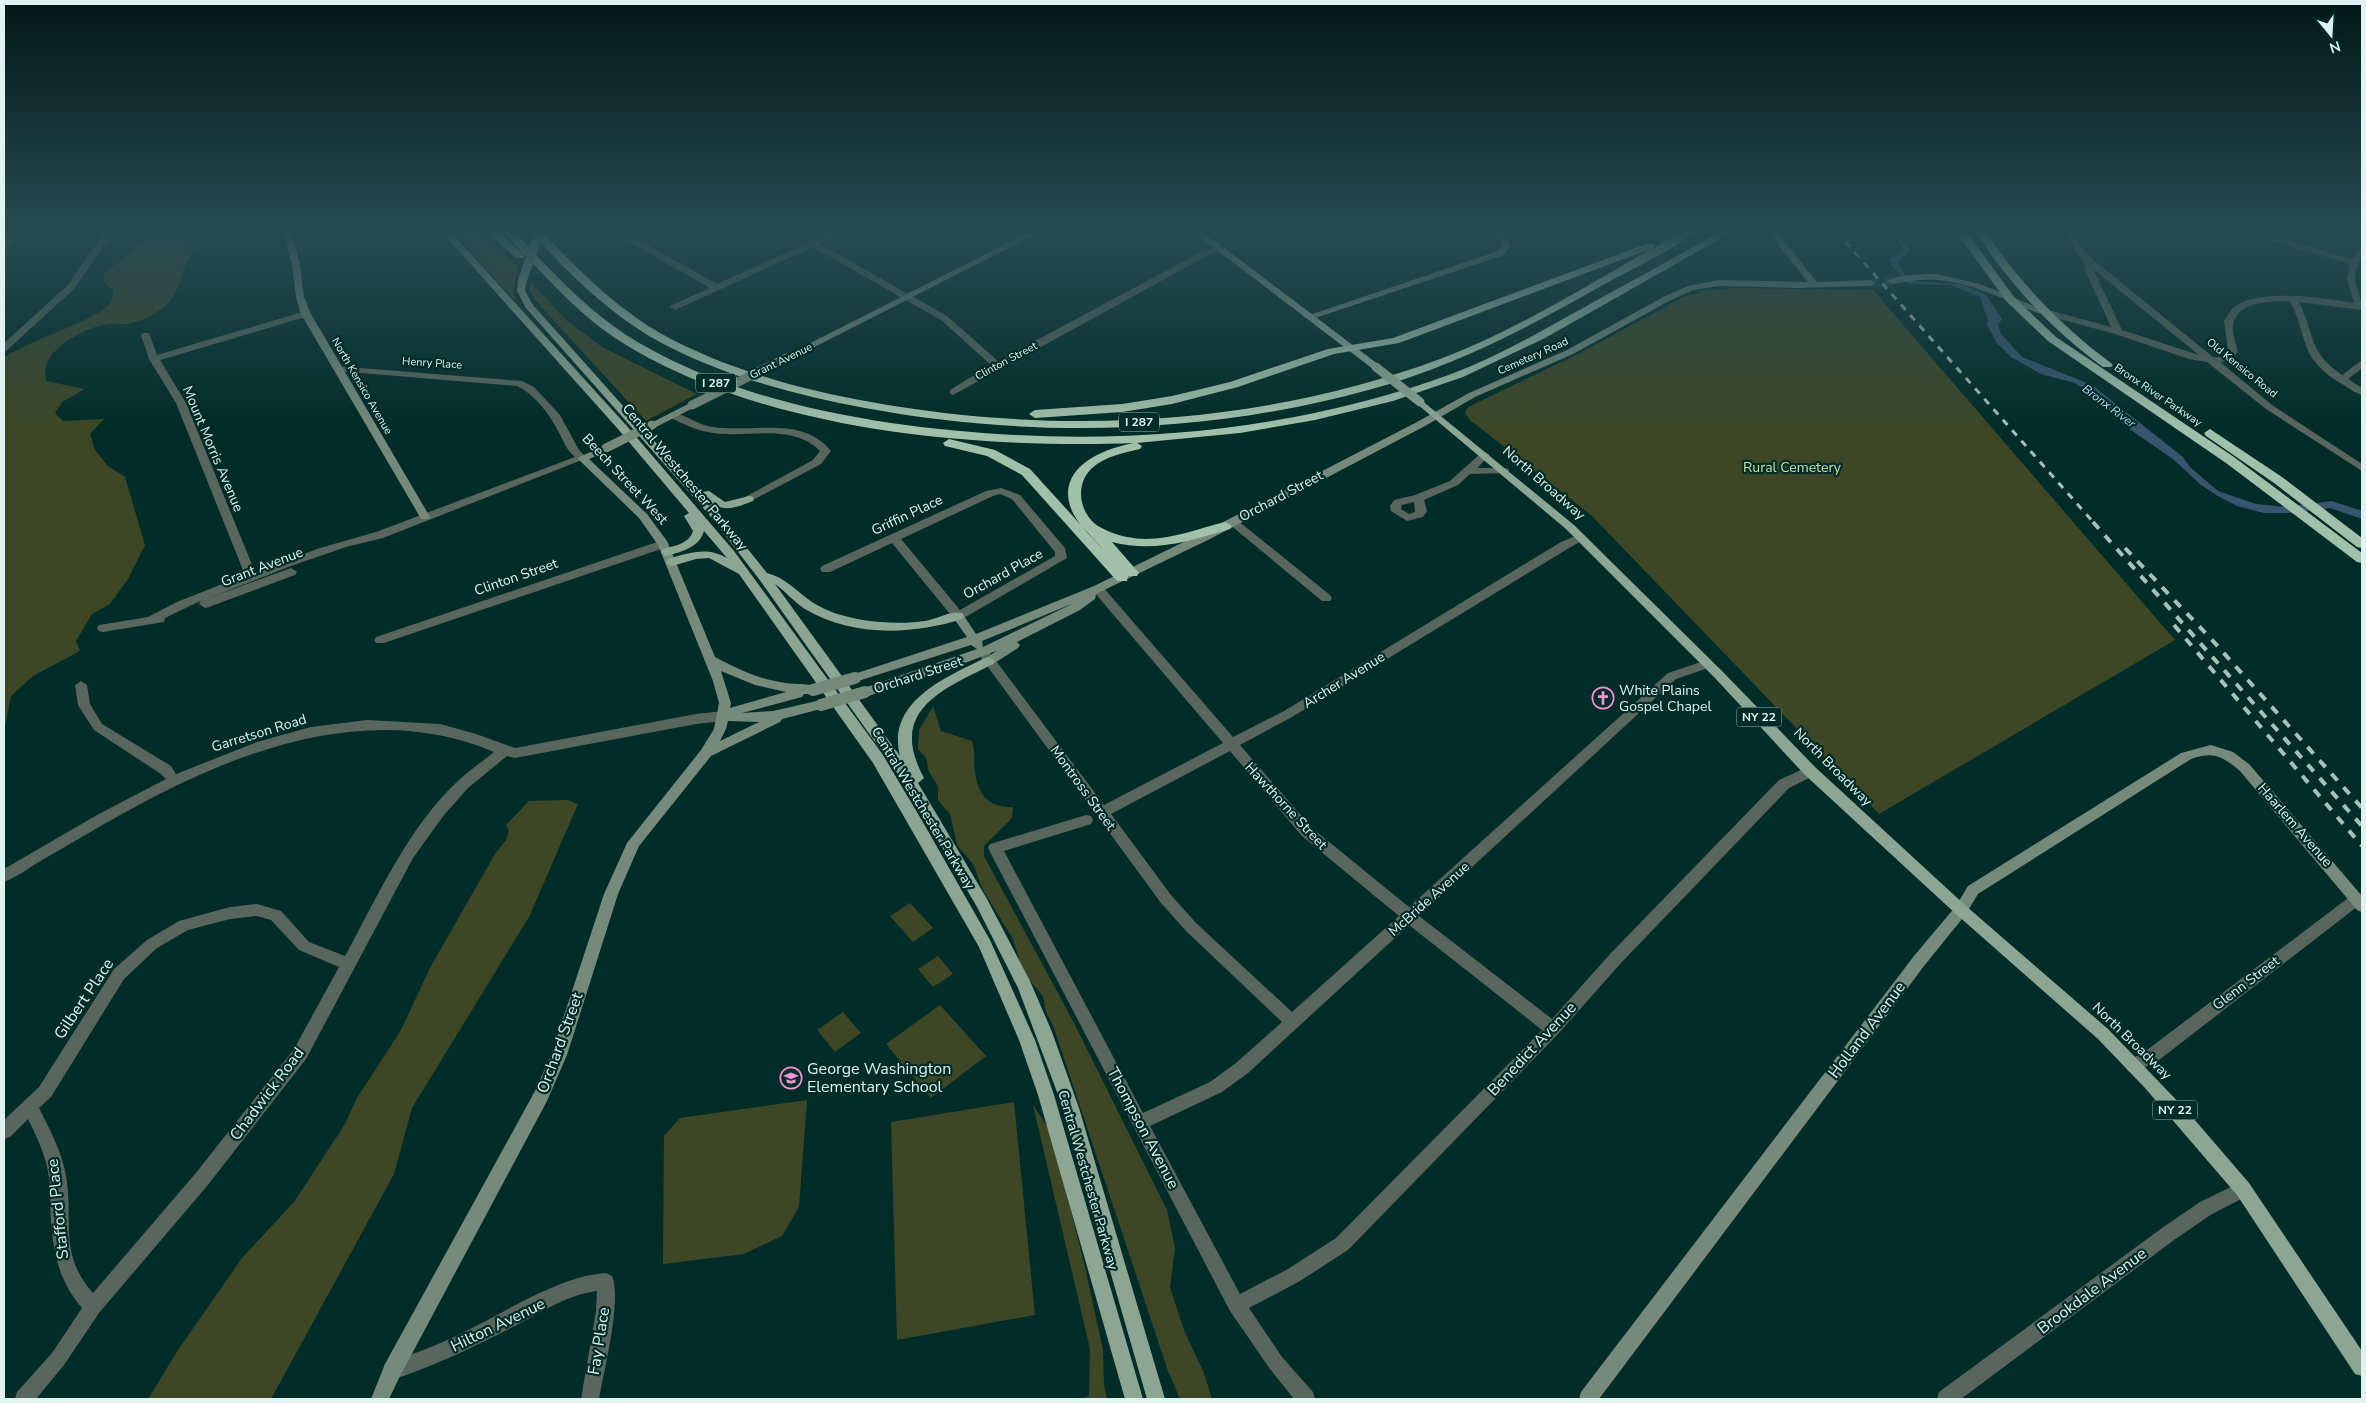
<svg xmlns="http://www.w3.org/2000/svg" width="2366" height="1403" viewBox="0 0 2366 1403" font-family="'Nunito Sans',sans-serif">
<rect width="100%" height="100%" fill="#022c28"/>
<path fill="#3d4726" d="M483,231L519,268C514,281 512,289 516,302L453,231Z
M170,234L187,237L196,248C180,265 183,292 164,307C154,315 139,323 126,324C118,324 110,323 103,325C82,330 53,345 46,366C44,370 46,377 46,381L85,389L62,402L55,413L63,421L104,419L90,434L95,450L108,466L125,477L145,545L128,579L110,604L92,614L76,641L80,651L33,676L11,696L5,726L4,358C26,341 101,319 111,302C113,299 113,293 113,290L104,282V275C109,269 113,266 119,262C140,244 140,238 170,234Z
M531,282L566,320L602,347L697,394L646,421L534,299L529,288Z
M1730,288L1873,290L2175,640L1879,814L1592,516L1470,420L1465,413L1468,407L1578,354L1684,297L1708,290Z
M933,706L941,731L972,741C976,754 973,760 975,772C978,796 990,808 1013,807L1012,818L984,846V856L1073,1021L1167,1210L1175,1248L1170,1287L1184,1330L1204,1373L1212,1399H1180L1168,1371L1054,1028L1046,1012L1043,996L1023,972L1013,939L983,890L973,864L957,845L950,814L938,800V786L929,772L926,758L918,749L919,730Z
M567,800L578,804L529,917L412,1108L394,1174L271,1399H148L178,1350L242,1258L294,1202L345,1124L357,1098L401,1030L431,966L495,854L506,840L509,831L506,825L529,801Z
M910,903L933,928L913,942L890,916Z
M938,956L953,974L933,987L918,969Z
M940,1005L986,1056L931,1098L886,1044Z
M843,1012L861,1033L835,1052L817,1030Z
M807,1100L799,1207L782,1236L744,1254L663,1264L664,1136L680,1118Z
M1014,1102L1035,1315L897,1340L891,1122Z
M1033,1105L1051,1132L1085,1267L1103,1350L1104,1384L1107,1399H1083L1089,1396L1090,1349Z"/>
<path fill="#38546e" d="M1908,231L1899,234V238L1911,250L1898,262L1905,275L1915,281L1960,284L1985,294L2002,319L1998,325L2001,334L2022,357L2092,385L2183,457L2190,467L2218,491L2256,504L2285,507L2332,501L2362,511V519L2330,508L2290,513H2264L2237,506L2218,496L2201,485L2173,459L2125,426L2088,391L2075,383L2041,374L2011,357L1997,343L1987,325L1988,321L1980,297L1951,285L1909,284L1890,264L1889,259L1902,251L1901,244L1891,236V232Z"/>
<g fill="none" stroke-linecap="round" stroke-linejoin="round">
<path stroke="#234a46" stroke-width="9" stroke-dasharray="9 5" stroke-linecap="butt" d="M1871,283L1891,281"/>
<path fill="#59665d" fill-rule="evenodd" d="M10,231H19L7,247H4V240Z
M105,231H114L74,289L7,350L4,351V343L68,285Z
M625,231H633L632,235L637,239L717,284L834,231H846L820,244L947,316L998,361L1199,253L1219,246L1223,249L1205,257L953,395L950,394V390L991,365L941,320L813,247L675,310L670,307L672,305L710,288L631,243L624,235Z
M2066,231H2074L2084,251L2091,258L2213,357C2220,358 2223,356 2228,351L2224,321C2227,317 2230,311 2233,308C2256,287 2326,298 2354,303L2347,279L2350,264L2238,231H2253L2352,259L2359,251H2362C2362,260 2355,267 2355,278C2356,289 2362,298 2362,310L2299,302C2315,334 2308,352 2342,375L2362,360V368L2348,379L2362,388V395C2355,393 2349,388 2342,384C2299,359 2309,339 2290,301C2272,302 2242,300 2234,321C2230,330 2236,343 2238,352L2228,361L2220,362L2272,405L2362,464V471L2266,409L2207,362L2189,359L2115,334L2038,313V309L2041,308L2111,327L2085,270L2084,261L2076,252ZM2093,269L2199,355L2122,330Z
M306,311L309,312V316L160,360L186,403L255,572L320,548L376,532L575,457C567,451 563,440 558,431C549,413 535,395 517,386L338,371L335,370V366L522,381L534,387L560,415L579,450L587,458L383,538L346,547L291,566L196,603L165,618L164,622L103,632L99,631L97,628L99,625L148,617L177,602L245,575L176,403L149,359L141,335L143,333H149L157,355Z
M673,412C687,416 699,425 713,427C752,433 803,415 831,451L821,464L749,502L744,499L745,497L813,460L820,451C792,423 749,438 713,433C698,431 683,424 669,417V413Z
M1485,452L1490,455L1477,468H1505L1509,469V473L1470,474L1458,485L1424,500L1427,511L1423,517L1407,521L1391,511L1390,506L1394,500L1415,495L1450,481L1481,453ZM1414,502L1415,512L1409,514L1401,509L1402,505Z
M1001,488L1020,495L1065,548L1067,558L962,619H954L892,543L830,572H822L820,569L822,566L986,491ZM1000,494L1012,499L1055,552V556L960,610L901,539L993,496Z
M1233,519L1237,520L1330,595L1332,598L1330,601H1322L1229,524L1228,522L1229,520Z
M1581,534L1587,538L1569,548L1292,717L1240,745L1312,828L1409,907L1668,673L1707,660L1711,661L1713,664L1711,667L1676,679L1419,916L1552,1019L1611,953L1779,780L1810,766L1815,767L1817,771L1815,775L1789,788L1621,963L1558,1034L1348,1250L1300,1281L1249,1308L1282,1357L1313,1392L1315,1399H1294L1270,1369L1230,1311L988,848L990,844L1086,815L1091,816L1093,820L1091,824L1004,851L1143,1113L1210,1082L1236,1063L1282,1022L1186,931L1161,903L977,652L983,648L987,649L1104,805L1223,743L1094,592L1092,589L1094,586H1102L1233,737L1284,711L1561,542ZM1230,751L1302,836L1399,916L1292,1012L1196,923L1171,895L1111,814ZM1409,925L1542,1030L1336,1238L1288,1269L1240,1294L1150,1126L1222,1092L1248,1073Z
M663,540L669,544L667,547L384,643H376L374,640L376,637Z
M291,568L297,572L295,575L209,607L205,608L199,604L201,601Z
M81,681L87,685L90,704L102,724L171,766L176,774L257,742L311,727L367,720L440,724L476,734L515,748L696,714L724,711L730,716L724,721L696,724L515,758L507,756L468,788L444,815L413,858L306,1059L207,1186L99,1313L64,1365L36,1399H15L17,1392L52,1353L82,1308C55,1277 52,1243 50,1204C50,1195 51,1186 49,1177C46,1156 37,1137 28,1119L10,1137L4,1139V1120L39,1087L114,969L147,940L179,921L230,907L257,904L281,911L309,942L345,956C378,896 408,827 459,780C470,770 483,761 494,752C363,696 221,757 106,823C83,836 60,850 37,863C26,870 15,878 4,882V869L97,815L166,779L161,774L94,730L78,705L75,685ZM257,916L271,920L299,950L339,967L294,1049L195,1174L93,1293C58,1254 74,1221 66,1176C62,1152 50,1130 39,1108L51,1097L124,979L157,948L188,930L230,919Z
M2357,893L2362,895V903L2159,1060L2134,1073L2128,1071L2126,1066L2128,1061L2147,1050L2352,895Z
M2243,1181L2249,1183L2251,1189L2249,1195L2212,1214L2174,1240L1961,1399H1937L1939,1392L2162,1228L2200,1202Z
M606,1273L612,1276C622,1299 604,1372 599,1399H581L596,1311L597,1291C564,1295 534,1317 505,1331C468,1350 431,1367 392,1380L385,1378L383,1371L385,1364C412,1354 439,1345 464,1332C506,1312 559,1276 606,1273Z"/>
<path fill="#768a7c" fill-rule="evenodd" d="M283,231H291L300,264L304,297L311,314L430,517L429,519H421L420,517L301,314L296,297L292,264Z
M1031,231H1042L789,360L786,361L781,358Z
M1490,231H1499L1508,239L1510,247L1504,255L1312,319L1304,317L1498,251L1502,247L1501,242Z
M1767,231H1776L1817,282L1871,280L1875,283L1871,286L1796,288L1719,286L1693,290L1671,300L1573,354L1475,397L1425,426L1210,539L1096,594L1095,599L1080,610L1017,642L1020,645L1018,648L993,664L989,665L983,661L996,651L944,671L865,697L859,692L861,689L977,649L971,645L855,682L849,678L851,675L967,637L952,616L954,613H962L976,634L1094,586L1202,533L1417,422L1469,393L1567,350L1665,296L1688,286L1719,280L1808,282ZM1074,603L983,647L982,641Z
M1937,274L1980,284L2046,311L2038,313C2005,300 1973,283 1938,280C1922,278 1906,282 1891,284L1887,281C1896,274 1925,274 1937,274Z
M692,402L695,403V407L656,427H648L647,425Z
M606,445L611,448L610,450L589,459L647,514L667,541L715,657C738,669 760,680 786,683C795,685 814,682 819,690L813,694H804L802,697L742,713L773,711L821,700L827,705L825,708L782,719L780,722L711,756L639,846L618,894L567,1055L547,1101L399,1378L389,1399H371L385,1364L535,1091L551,1055L604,894L627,843L701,750L714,729L719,703L713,681L658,545L639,518L577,458ZM721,671L755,685L786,692L730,708L731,703ZM728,721L759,722L720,741L726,729Z
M2211,745L2233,752L2249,764L2362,896V912L2357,910L2240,771C2222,756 2213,751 2191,759L1978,894L1966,914L1924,966L1599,1399H1579L1581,1392L1914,956L1956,906L1968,886L2181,753Z"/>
<path fill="#8da694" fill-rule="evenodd" d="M441,231H450L626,425L734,551L883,755L924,824L990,940L1035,1040L1054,1095L1143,1399H1125L1038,1095L1019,1040L979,947L873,763L739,574L709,558L696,559L672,566L668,565L666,562L668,559C688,553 707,546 727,558L704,531C699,548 682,551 667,556L663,555L661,552L663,549C674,546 689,544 693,531L684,516L689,513L618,429Z
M1192,231H1202L1379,365V369H1373Z
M522,279L526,282L525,291L533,305L700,492L709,491L725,502L749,496L753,497L754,499L753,501C738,507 724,513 710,502L767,573C786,578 796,591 812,602C827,612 845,617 863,620C883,623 905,624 925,621C936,619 952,610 962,613L964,616L962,619C913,635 851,637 805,609C794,602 786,592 775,584L900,756C886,702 946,677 985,658L989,657L995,661L993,664C942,690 887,710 924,778L918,783L987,899L1030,981L1052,1032L1079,1108L1165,1399H1147L1063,1108L1018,988L977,907L905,784L759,579L711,517L526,308L517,291L518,282Z
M1420,399L1574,525L1722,671L1815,767L1966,906L2108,1029L2188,1112L2249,1183L2362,1351V1376L2355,1374L2237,1195L2145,1088L2098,1039L1956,914L1805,775L1714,677L1566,529L1417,404L1415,402Z"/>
<path fill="#a1c0aa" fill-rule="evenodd" d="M486,231H498L523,254L503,231H514C553,273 592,316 641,344C718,388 804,410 891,423C1079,450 1275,439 1454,373C1499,356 1541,331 1583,308C1629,282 1675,258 1721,231H1734L1545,338L1463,377L1393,401L1315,420L1240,433L1137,443L1142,446L1140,449C1123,453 1105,456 1091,469C1075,485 1079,513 1098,526C1106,531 1118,535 1127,537C1160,544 1193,530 1225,522L1232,526L1230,529C1190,541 1153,553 1112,542L1139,573L1137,576H1128L1127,581H1117L1022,475L987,456L945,446L943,443L949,439L995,450L1030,469L1111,558C1100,545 1078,525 1072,511C1054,469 1101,449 1134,443C969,449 756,430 615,338C581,315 552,284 524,254V258H516Z
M531,231H542C577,269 615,307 660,333C725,369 798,389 871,402C1060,436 1259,426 1440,359C1515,331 1584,287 1653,248L1399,343L1334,354L1238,387L1172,404L1122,412L1035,418L1029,414L1035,410L1122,404L1172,396L1230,382L1328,349L1393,338L1646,244H1654V248L1683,231H1696C1668,253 1633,268 1603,285C1529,327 1455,366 1372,389C1207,435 1033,439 865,408C791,394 715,374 649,336C605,309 565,271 531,231Z
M1956,231H1966L2014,297L2056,337L2234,457L2362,553V563L2357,562L2226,463L2048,341L2006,301Z
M1975,231H1985C2020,283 2061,326 2111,363L2113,365L2111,367H2103C2051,329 2010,285 1975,231Z
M2210,429L2282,477L2362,538V548L2357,547L2274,483L2206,436L2204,433Z"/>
<path stroke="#a6c0bd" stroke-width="3" stroke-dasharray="7 7" stroke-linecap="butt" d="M1836,231L2094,523"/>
<path stroke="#a6c0bd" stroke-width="4" stroke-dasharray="9 9" stroke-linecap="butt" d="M2093,522L2362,826
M2125,548L2213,641L2362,808
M2174,625L2362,846"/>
<path stroke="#768a7c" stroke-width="9" d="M692,405L786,358
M606,448L652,425"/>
<path stroke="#768a7c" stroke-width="12" d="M813,690L855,678
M821,705L865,692"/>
<path stroke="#8da694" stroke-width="9" d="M522,282L539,231
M1376,367L1420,402"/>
</g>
<linearGradient id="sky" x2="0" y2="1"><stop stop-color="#011816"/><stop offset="0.54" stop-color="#284b53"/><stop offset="1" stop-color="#284b53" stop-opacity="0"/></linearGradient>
<rect width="2366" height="428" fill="url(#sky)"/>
<defs>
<g id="church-ring" transform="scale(1.125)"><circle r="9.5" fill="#022c28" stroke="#f391d5" stroke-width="1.5"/><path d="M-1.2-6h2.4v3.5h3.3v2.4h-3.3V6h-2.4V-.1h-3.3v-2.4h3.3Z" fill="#f391d5"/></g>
<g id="school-ring" transform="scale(1.125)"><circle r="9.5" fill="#022c28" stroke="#f391d5" stroke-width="1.5"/><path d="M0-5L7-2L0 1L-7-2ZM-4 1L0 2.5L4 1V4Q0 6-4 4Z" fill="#f391d5"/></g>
</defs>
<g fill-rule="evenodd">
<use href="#church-ring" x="1603" y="698"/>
<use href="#school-ring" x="791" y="1078"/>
</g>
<g text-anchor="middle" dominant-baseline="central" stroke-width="4.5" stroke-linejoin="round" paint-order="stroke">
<g font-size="11" fill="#dff4f1" stroke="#022c28">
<text transform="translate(1533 356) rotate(-24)">Cemetery Road</text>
<text transform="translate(781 361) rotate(-26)">Grant Avenue</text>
<text transform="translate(1006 361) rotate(-28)">Clinton Street</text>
<text transform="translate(432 363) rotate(4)">Henry Place</text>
<text transform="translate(2242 368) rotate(39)">Old Kensico Road</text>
<text transform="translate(362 386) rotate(60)">North Kensico Avenue</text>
<text transform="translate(2158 395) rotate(34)">Bronx River Parkway</text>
</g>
<g fill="#022c28" stroke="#9db8b5" stroke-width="1">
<rect x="696" y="373.5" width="40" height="19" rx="4"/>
<rect x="1119" y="412.5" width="40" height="19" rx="4"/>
<rect x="1736.5" y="707.5" width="45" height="19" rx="4"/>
<rect x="2152.5" y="1100.5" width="45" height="19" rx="4"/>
</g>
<g font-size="12" font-weight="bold" fill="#dff4f1">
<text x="716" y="383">I 287</text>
<text x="1139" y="422">I 287</text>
<text x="1759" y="717">NY 22</text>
<text x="2175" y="1110">NY 22</text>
</g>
<g font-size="12" font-style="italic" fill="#bbd9f5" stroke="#022c28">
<text transform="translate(2109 406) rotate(37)">Bronx River</text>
</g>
<g font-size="14" fill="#dff4f1" stroke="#022c28">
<text transform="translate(213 449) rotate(67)">Mount Morris Avenue</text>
<text transform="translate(685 477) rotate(50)">Central Westchester Parkway</text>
<text transform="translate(625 479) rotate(47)">Beech Street West</text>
<text transform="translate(1544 483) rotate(41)">North Broadway</text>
<text transform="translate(1281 496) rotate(-28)">Orchard Street</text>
<text transform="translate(907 515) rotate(-25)">Griffin Place</text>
<text transform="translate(262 567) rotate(-21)">Grant Avenue</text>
<text transform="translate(1003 574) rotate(-29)">Orchard Place</text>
<text transform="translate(516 577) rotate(-19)">Clinton Street</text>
<text transform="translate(918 675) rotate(-18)">Orchard Street</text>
<text transform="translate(1344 680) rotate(-32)">Archer Avenue</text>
<text transform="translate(259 733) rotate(-17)">Garretson Road</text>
<text transform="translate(1833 767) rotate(45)">North Broadway</text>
<text transform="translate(1083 788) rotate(54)">Montross Street</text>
<text transform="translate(1286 806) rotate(47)">Hawthorne Street</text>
<text transform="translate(923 808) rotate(59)">Central Westchester Parkway</text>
<text transform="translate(2295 825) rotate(49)">Haarlem Avenue</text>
<text transform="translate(1429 899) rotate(-42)">McBride Avenue</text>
<text transform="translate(2246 983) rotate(-37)">Glenn Street</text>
<text transform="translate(2132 1041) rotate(44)">North Broadway</text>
<text transform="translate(1088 1180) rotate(74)">Central Westchester Parkway</text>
</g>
<g font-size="14" fill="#cbe0a2" stroke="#022c28">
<text x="1792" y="467">Rural Cemetery</text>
</g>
<g font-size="14" fill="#dff4f1" stroke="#022c28" text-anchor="start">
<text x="1619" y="690">White Plains<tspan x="1619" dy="16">Gospel Chapel</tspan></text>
</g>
<g font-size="16" fill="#dff4f1" stroke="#022c28">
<text transform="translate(84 999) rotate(-56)">Gilbert Place</text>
<text transform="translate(1867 1030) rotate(-53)">Holland Avenue</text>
<text transform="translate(560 1043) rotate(-70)">Orchard Street</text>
<text transform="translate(1532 1049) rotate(-47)">Benedict Avenue</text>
<text transform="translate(267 1094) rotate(-53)">Chadwick Road</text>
<text transform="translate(1143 1128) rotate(62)">Thompson Avenue</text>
<text transform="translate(58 1209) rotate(-96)">Stafford Place</text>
<text transform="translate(2092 1291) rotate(-37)">Brookdale Avenue</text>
<text transform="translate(498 1325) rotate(-26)">Hilton Avenue</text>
<text transform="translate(599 1341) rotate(-81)">Fay Place</text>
</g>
<g font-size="16" fill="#dff4f1" stroke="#022c28" text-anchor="start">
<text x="807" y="1069">George Washington<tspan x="807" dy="18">Elementary School</tspan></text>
</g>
</g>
<rect width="2366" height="1403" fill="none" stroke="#dff4f1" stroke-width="10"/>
<g transform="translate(2331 35) rotate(162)" stroke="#022c28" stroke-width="4" paint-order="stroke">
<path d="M0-4L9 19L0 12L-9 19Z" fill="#dff4f1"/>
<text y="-8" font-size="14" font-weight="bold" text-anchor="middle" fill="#dff4f1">N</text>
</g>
</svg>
